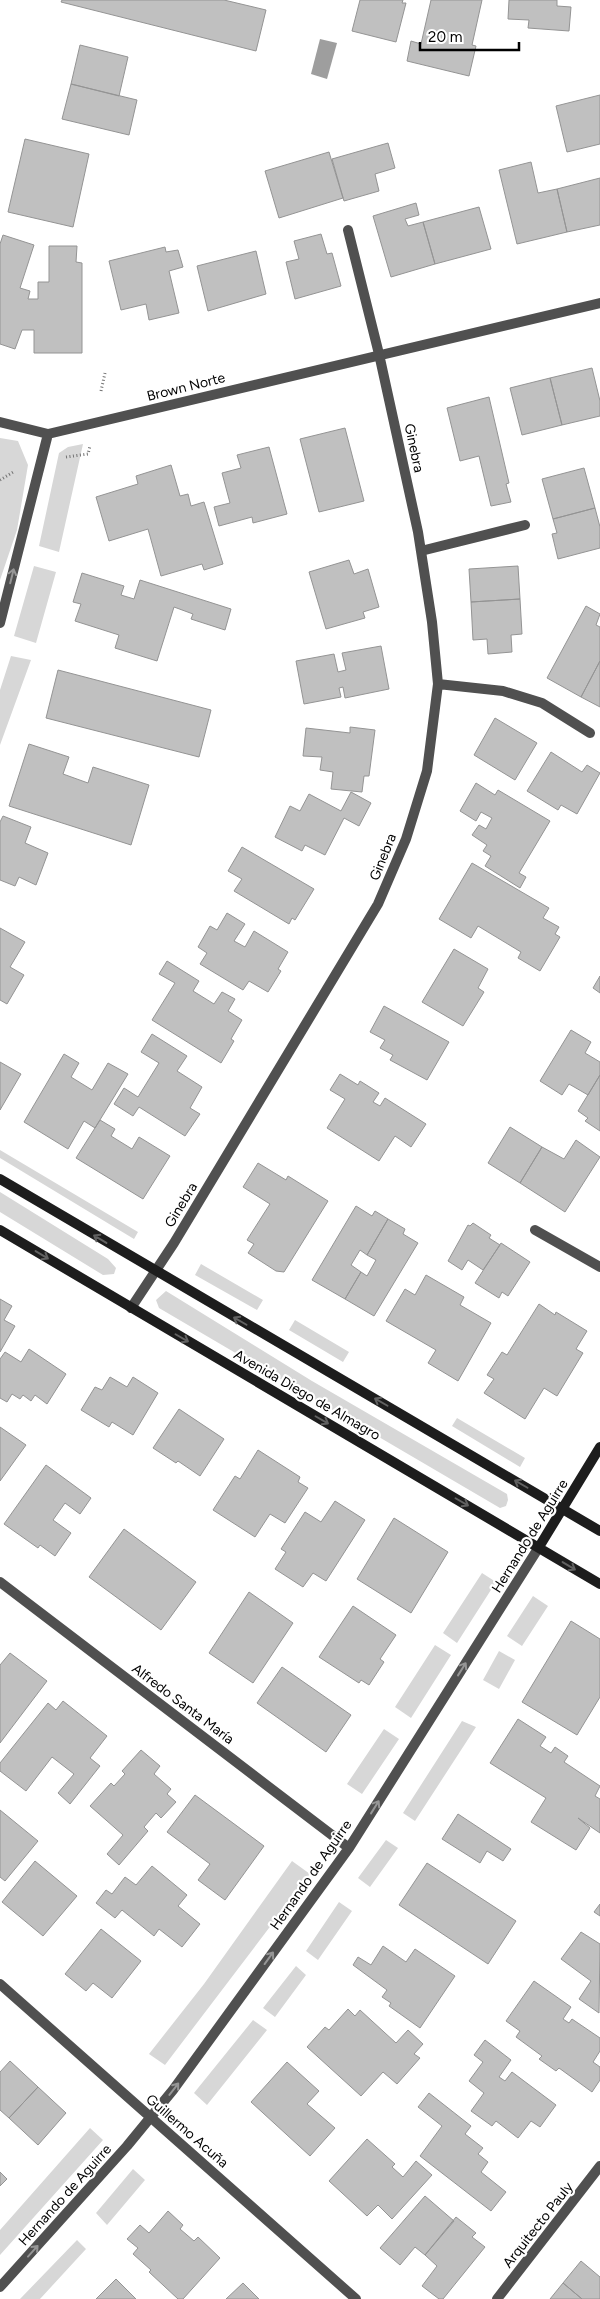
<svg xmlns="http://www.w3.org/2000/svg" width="600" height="2299" viewBox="0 0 600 2299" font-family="Figtree,sans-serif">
<rect width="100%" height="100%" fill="#fff"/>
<path fill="#d7d7d7" d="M0,438L18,441L28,465L17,530L0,580Z
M83,444L59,552L39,546L59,453L68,447Z
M34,566L56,572L36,643L14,636Z
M11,656L31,660L0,745V690Z
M0,1150L138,1232L134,1239L0,1158Z
M0,1192L108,1259L116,1268L114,1274L103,1275L0,1212Z
M201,1264L263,1300L257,1310L195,1275Z
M166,1291L312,1381L507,1494L508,1500L506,1506L500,1508L159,1308L156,1300Z
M295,1320L349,1352L343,1362L289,1330Z
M457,1418L525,1458L520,1467L452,1426Z
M482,1573L496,1582L457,1643L443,1633Z
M533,1596L548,1606L522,1646L507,1636Z
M435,1645L451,1655L411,1718L395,1707Z
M499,1651L515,1660L499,1689L483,1680Z
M462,1721L476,1727L415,1821L403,1813Z
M384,1729L399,1739L362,1794L347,1784Z
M386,1840L398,1848L370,1887L358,1878Z
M292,1861L310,1874L165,2065L149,2054L204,1984Z
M339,1902L352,1911L318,1960L306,1951Z
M296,1966L306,1975L275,2017L263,2008Z
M253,2020L267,2030L207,2105L194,2093Z
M90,2128L103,2140L0,2255V2230Z
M133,2169L145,2180L107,2225L96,2213Z
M77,2240L86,2249L40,2299H20Z"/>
<path fill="#9e9e9e" d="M320,39L337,43L327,79L311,74Z"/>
<path fill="#c0c0c0" stroke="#949494" d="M62,0H224L266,10L256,51L61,2Z
M360,0H403L402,3H406L396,42L352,31Z
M431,0H482L472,45L476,46L469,76L407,61L411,41L421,44Z
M509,0H557V6L571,7L569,31L528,28L529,20L508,19Z
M80,45L128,57L119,96L71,84Z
M71,84L137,100L129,135L62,119Z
M600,95V144L567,152L556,106Z
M25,139L89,154L73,227L8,212Z
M388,143L395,168L375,174L379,191L344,201L332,159Z
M329,152L343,198L279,218L265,171Z
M531,162L538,193L557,189L567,232L517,244L499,170Z
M600,178V225L567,232L557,189Z
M416,203L419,215L405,219L408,226L423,222L435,264L391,277L373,216Z
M479,207L491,249L435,264L423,222Z
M321,234L327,254L332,253L341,286L295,299L286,262L299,259L294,241Z
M3,235L34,245L20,288L30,291L28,299H38V282H49V246H77L76,262L82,263V353H34V330H22L15,349L0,344V244Z
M165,247L166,252L178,250L183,267L169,271L179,313L149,320L146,304L121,310L109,261Z
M256,251L266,294L208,311L197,266Z
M592,368L600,401V416L562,425L550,378Z
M550,378L562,425L522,435L510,388Z
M489,397L509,483L506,484L511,502L491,506L479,456L460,461L447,408Z
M345,428L364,501L319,512L300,439Z
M269,447L287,514L253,523L252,517L219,526L214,507L230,503L222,473L241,468L237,455Z
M171,465L180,496L188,494L191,506L204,502L223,564L204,570L202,564L161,576L148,529L109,541L96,497L138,484L136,476Z
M584,468L595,508L553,519L542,479Z
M595,508L600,527V548L558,559L552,534L557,533L553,519Z
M349,560L354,574L368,569L379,607L363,612L365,618L326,629L309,572Z
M518,566L520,599L471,602L469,569Z
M82,573L124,586L121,595L134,599L140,580L231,609L225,630L191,619L193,614L174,607L157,661L115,648L119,635L75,621L81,604L73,602Z
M520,599L522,634L511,635L512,652L488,654L487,639L473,640L471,602Z
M586,606L600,614L596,625L600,627V661L581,697L547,678Z
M381,646L389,689L345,698L343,687L339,688L341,697L304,704L296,661L334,654L338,672L346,670L342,653Z
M600,661V707L581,697Z
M58,670L211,710L199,757L46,718Z
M495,718L537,743L515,780L474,755Z
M350,727L375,730L369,776H364L362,792L331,789L333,772L320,770L322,757L303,756L306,728L350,733Z
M29,744L69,757L63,774L88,783L93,767L149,785L131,845L9,806Z
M551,752L582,772L587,765L600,773L577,814L561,805L558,810L527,791Z
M476,783L495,795L498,790L550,821L519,873L526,877L520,888L485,866L491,856L483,851L487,845L472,835L479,825L486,829L492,818L481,812L476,821L460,811Z
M351,792L371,803L359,826L344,818L325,855L305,845L302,851L275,837L290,806L300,811L309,794L341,811Z
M3,816L31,827L25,843L48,853L36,885L19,877L15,886L0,880V822Z
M242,847L314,889L295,920L292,918L289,924L234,891L242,879L228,871Z
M472,863L549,908L543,918L559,927L555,934L560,937L540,971L518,958L521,952L478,926L471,938L439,919Z
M227,913L245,924L234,941L245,947L254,931L288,952L278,969L281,971L268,992L249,981L243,990L200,964L207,953L198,947L210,926L217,930Z
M0,928L25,942L10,967L24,975L7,1004L0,1000Z
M454,949L488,969L478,988L484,992L463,1026L422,1002Z
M167,961L199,981L193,991L214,1004L222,992L235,999L228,1011L242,1020L231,1039L234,1041L221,1063L152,1020L175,983L159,974Z
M600,976V993L593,988Z
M384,1006L449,1042L427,1080L390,1060L393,1055L380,1048L385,1040L370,1032Z
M571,1030L591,1042L585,1053L600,1062V1075L588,1095L569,1084L562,1095L540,1081Z
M152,1034L187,1056L177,1071L202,1087L190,1108L200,1114L185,1136L139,1107L133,1116L114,1104L124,1088L138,1097L159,1063L141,1052Z
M64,1054L79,1063L71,1077L92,1090L108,1063L128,1074L95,1128L84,1121L68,1149L24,1122Z
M0,1062L21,1074L0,1110Z
M340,1074L358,1085L360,1081L379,1093L373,1102L380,1106L385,1098L426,1124L411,1147L395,1136L379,1161L327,1128L345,1099L330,1090Z
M600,1075V1131L585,1121L588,1118L578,1111Z
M100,1120L115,1129L111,1136L132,1149L139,1137L170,1156L143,1199L76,1158Z
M510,1127L542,1147L520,1183L488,1163Z
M576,1140L600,1157L565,1212L520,1183L542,1147L564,1159Z
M258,1163L286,1180L288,1176L328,1201L284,1272L276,1271L248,1253L254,1244L247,1240L270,1204L243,1187Z
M356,1206L372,1216L375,1211L388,1219L367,1255L360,1250L351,1265L361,1272L345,1299L312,1280Z
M388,1219L405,1229L403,1234L418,1243L374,1316L345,1299L361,1272L367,1276L376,1260L367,1255Z
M473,1223L491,1235L489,1238L500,1245L483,1270L468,1260L462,1270L448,1261L468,1225L470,1226Z
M501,1243L530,1262L508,1296L502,1292L499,1298L475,1283Z
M426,1275L464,1297L460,1305L491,1323L458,1381L428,1363L436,1350L386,1321L405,1289L415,1295Z
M0,1299L12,1306L4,1320L15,1326L0,1352Z
M539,1304L555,1315L556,1312L587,1331L576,1349L583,1353L557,1396L544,1388L525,1419L484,1393L494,1379L487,1375L502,1352L507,1355Z
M29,1349L66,1374L47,1404L35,1395L31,1401L23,1395L20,1399L12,1394L7,1402L0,1398V1359L5,1352L21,1362Z
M110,1377L127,1387L133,1377L158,1393L133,1435L112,1422L109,1427L81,1410L95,1387L102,1390Z
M179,1409L224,1439L200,1476L178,1461L176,1463L153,1448Z
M0,1427L26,1445L0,1481Z
M258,1450L300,1477L298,1482L308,1488L285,1523L270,1514L255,1537L213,1510L235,1476L240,1479Z
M46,1465L91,1498L80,1514L65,1503L53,1520L71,1533L55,1556L40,1545L38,1548L4,1524Z
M335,1501L365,1520L326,1581L313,1573L303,1587L275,1569L286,1552L281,1549L305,1512L321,1522Z
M394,1518L448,1552L411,1613L357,1579Z
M124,1529L196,1582L161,1630L89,1577Z
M249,1592L293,1623L253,1683L209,1653Z
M353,1606L396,1635L380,1659L384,1662L369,1685L361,1680L359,1683L319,1657Z
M571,1621L600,1639V1697L577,1735L522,1702Z
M10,1653L47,1681L0,1743V1665Z
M282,1667L351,1715L326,1752L257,1703Z
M63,1701L107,1736L90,1758L100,1766L70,1804L58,1793L74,1774L52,1757L26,1791L0,1771V1763L48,1703L56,1710Z
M518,1719L546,1737L540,1746L551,1753L555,1747L568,1756L564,1762L600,1786L595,1796L600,1799V1833L578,1818L590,1828L576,1850L531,1822L546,1798L490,1763Z
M141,1750L160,1766L154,1774L171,1789L167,1794L176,1802L161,1818L156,1813L144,1827L148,1831L119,1865L107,1854L123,1835L90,1806L111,1783L114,1786L125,1774L122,1771Z
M195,1795L264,1846L225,1900L198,1880L210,1864L167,1832Z
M0,1810L38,1841L5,1881L0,1877Z
M458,1814L511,1849L503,1861L487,1851L480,1863L442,1839Z
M35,1861L77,1896L43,1936L2,1902Z
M427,1863L516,1921L488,1964L399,1905Z
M152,1866L187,1895L178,1906L200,1924L182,1947L159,1929L154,1936L122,1910L115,1918L96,1903L106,1890L112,1894L125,1877L136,1885Z
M600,1904V1916L594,1912Z
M101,1929L141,1961L112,1998L93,1983L86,1991L65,1974Z
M581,1932L600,1944L599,2013L579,1999L591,1981L561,1959Z
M383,1946L406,1962L415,1949L455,1976L420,2028L389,2006L391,2003L382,1997L387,1990L353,1965L358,1957L371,1965Z
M534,1981L571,2007L563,2019L569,2023L572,2019L600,2038V2051L593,2062L600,2067V2080L592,2092L559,2068L556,2071L539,2059L542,2056L516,2037L520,2031L506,2021Z
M348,2009L355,2016L360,2010L396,2043L408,2030L423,2044L414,2054L420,2058L397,2084L383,2072L361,2096L307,2047L325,2027L329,2030Z
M485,2040L511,2060L499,2077L505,2081L512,2072L556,2105L540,2127L531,2121L518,2138L496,2121L492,2126L471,2111L484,2093L469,2081L483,2062L474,2055Z
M10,2061L38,2087L9,2118L0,2110V2072Z
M287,2062L319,2091L307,2104L335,2128L310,2156L251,2102Z
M38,2087L66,2113L38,2145L9,2118Z
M429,2093L471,2126L465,2134L483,2148L478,2154L488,2162L481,2172L506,2192L491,2211L420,2156L442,2126L418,2107Z
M367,2139L395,2164L392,2167L403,2177L416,2161L432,2175L392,2219L378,2205L367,2216L329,2181Z
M0,2172L7,2179L0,2186Z
M425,2196L454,2221L425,2255L415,2247L400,2265L380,2248Z
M168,2211L183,2225L180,2229L194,2241L198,2237L220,2258L183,2299H178L149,2272L151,2270L133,2254L138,2248L127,2239L140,2225L149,2233Z
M456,2217L476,2233L472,2237L485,2247L443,2299H439L422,2286L437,2266L425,2255Z
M581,2261L600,2277V2299H582L563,2283Z
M116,2279L136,2299H96Z
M243,2283L259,2299H226Z
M563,2283L582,2299H550Z"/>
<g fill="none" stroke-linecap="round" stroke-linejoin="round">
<path stroke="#727272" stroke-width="3" stroke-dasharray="1 2.5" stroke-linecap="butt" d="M101,391L105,373
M66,457L88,454L90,446
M0,480L15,471"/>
<path stroke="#505050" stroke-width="10" d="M0,422L48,434L600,303
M421,551L525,525
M0,623L48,434
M438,684L503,691L542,703L590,733
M535,1230L600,1267
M131,1308L174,1243L378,904L406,839L427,771L438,684L432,622L418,532L379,354L348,230
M0,1582L349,1848
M0,1984L356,2299
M0,2287L127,2146L173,2090L349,1848L539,1547
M497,2299L600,2166"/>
<path stroke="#1d1d1d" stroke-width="10" d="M0,1179L600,1531
M0,1230L600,1584
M539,1547L600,1447"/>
</g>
<defs><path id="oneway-shaft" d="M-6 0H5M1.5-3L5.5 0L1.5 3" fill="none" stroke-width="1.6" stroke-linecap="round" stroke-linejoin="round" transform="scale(1.25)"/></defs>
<g stroke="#969696">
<use href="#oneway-shaft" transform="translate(12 576) rotate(-76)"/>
<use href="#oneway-shaft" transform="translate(462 1669) rotate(-58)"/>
<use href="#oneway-shaft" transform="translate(375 1807) rotate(-58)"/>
<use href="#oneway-shaft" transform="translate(269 1958) rotate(-54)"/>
<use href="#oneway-shaft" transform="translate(174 2089) rotate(-52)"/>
<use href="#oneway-shaft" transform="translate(33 2251) rotate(-48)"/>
</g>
<g stroke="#616161">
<use href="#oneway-shaft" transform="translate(100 1239) rotate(-149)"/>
<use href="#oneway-shaft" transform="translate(42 1255) rotate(31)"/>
<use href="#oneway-shaft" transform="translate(240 1321) rotate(-150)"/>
<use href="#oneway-shaft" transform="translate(182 1338) rotate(30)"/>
<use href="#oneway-shaft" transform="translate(381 1402) rotate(-150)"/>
<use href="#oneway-shaft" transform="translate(322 1420) rotate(30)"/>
<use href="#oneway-shaft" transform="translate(521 1484) rotate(-150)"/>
<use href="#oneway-shaft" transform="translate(462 1502) rotate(30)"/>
<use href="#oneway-shaft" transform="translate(569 1566) rotate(31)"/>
</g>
<g text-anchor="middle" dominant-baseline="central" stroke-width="4.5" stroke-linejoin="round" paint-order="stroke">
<g font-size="14" fill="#000" stroke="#fff">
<text transform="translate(186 387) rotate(-14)">Brown Norte</text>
<text transform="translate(414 448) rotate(78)">Ginebra</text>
<text transform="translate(383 857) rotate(-68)">Ginebra</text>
<text transform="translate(181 1205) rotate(-59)">Ginebra</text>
<text transform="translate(307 1395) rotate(30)">Avenida Diego de Almagro</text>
<text transform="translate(530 1536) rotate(-58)">Hernando de Aguirre</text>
<text transform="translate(183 1704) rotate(37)">Alfredo Santa María</text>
<text transform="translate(311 1875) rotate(-55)">Hernando de Aguirre</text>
<text transform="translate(187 2131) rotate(41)">Guillermo Acuña</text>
<text transform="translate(65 2195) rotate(-48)">Hernando de Aguirre</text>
<text transform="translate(538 2225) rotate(-52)">Arquitecto Pauly</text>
</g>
</g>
<path d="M420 42v8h99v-8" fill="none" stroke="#000000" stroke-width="2.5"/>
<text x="428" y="42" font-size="15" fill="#000000" stroke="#ffffff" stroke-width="4" paint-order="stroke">20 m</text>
</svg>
